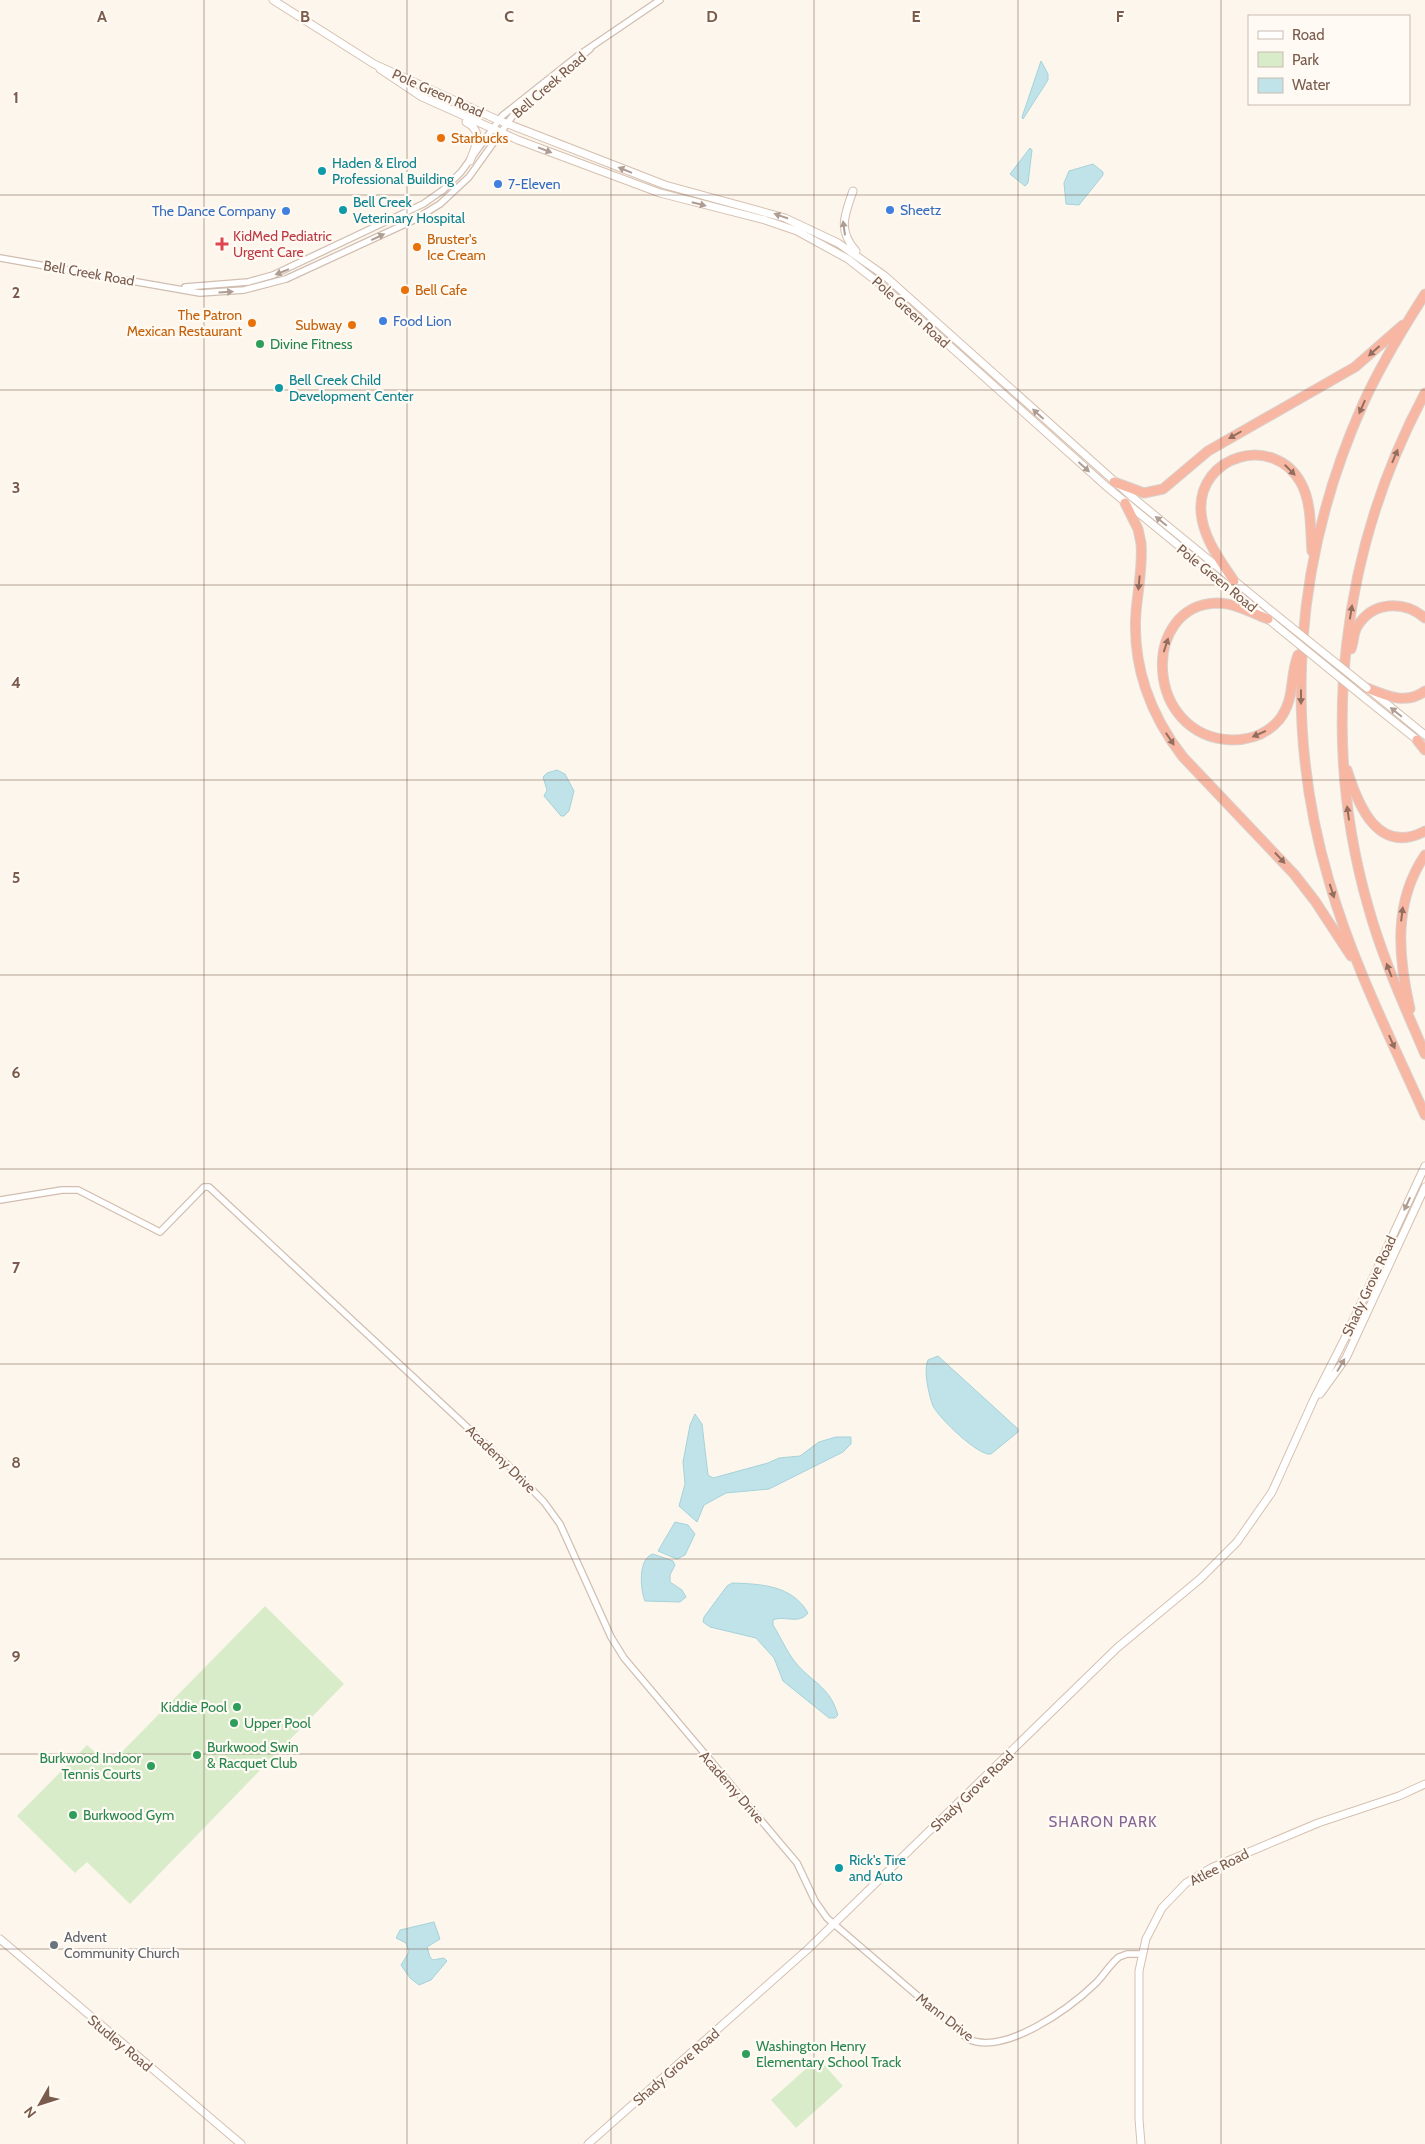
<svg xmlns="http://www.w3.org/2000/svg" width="1425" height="2144" viewBox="0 0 1425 2144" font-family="Cabin,sans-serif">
<rect width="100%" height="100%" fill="#fdf6ec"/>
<path fill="#d8ecc9" d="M265,1606L344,1684L130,1904L87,1862L75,1873L17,1816L87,1745L109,1765Z
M818,2058L843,2086L796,2128L771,2100Z"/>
<path fill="#bfe3e8" stroke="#a5d3da" d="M1041,61L1048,74V80L1023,119L1022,117Z
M1030,148L1032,150L1028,183L1025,186L1010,174Z
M1093,164L1103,172V175L1079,205L1066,204L1064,183L1069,171Z
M557,770L565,774L574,791L569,811L564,816H561L544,796L547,790L543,777L547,773Z
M938,1356L1018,1429V1432L991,1454C979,1457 939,1418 933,1406C929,1396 923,1369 928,1360Z
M695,1414L702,1424L708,1475L713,1478L768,1463L779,1458L800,1456L819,1442L836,1437H851V1444L843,1452L769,1489L726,1493L704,1505L697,1522L679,1506L685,1484L683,1462L690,1425Z
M675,1522L688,1525L695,1534L685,1555L677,1559L658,1551Z
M653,1554L673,1561L675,1565L670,1575V1582L682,1590L686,1597L680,1602L645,1601C640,1589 638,1558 653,1554Z
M732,1583C761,1584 792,1585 808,1613C799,1625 785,1615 773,1620V1625C780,1636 787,1652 795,1662C812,1683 829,1685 838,1715L835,1718H829L783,1681L774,1658L756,1638L710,1627L703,1622L704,1617L727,1586Z
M434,1922L440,1939L427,1947L430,1957L433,1960L444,1958L447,1961L431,1980L419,1985L410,1978L401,1965L409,1952L406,1943L396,1938L400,1930Z"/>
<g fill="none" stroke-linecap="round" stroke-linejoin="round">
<g stroke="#d1beb0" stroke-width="8">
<path id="tertiary" d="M0,258L200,293L244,290L286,279L414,220L440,204L469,177L514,114L590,49
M185,287L248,282L273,275L423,204L443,190L461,172L502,116L579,55L660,0
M0,1200L62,1190H78L160,1232L204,1187H209L509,1466L544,1502L560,1524L611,1637L624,1658L797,1863L815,1901L827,1918L968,2039C1005,2056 1070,2008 1096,1983C1104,1975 1110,1964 1119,1957L1127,1954H1141"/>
</g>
<g stroke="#d6c0b0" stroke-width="9">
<path id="secondary" d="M273,0L374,64L498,120L665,185L785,218L838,243L885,276L1131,496L1280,618
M380,69L422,97L518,140L660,193L765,220L797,231L848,259L885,288L1107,487L1279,628
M466,122C484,131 476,145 470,161
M853,191C845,214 837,230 856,251
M1371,691L1425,735
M1366,699L1421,743
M1320,1394L1346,1358L1425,1187
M0,1939L241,2144
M588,2144L808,1949L1117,1648L1200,1579L1237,1542L1272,1492L1314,1399L1344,1340L1425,1166
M1141,2144L1139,2119V1971L1146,1939L1162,1908L1186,1883L1211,1868L1318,1823L1399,1796L1425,1784"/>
</g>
<g stroke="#dad1cd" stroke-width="11">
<path id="motorway" d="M1425,294C1402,330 1380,366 1363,404C1295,556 1282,722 1329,881C1352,962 1391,1039 1425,1115
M1425,393C1341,550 1319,735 1368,906C1382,957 1404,1005 1425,1054
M1114,482L1144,493L1163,489L1208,451L1355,367L1403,325
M1125,503L1138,529L1141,543C1143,566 1138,589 1136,612C1132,665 1150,715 1183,757L1294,874L1315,901L1351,956
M1234,581C1220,560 1203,538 1201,512C1197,455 1274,433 1301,483C1312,503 1310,529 1312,551
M1268,619C1252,613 1235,603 1217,603C1140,605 1144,737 1232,740C1250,740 1267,734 1279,720C1296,698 1289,677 1298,655
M1351,649C1354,642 1353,634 1357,627C1372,601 1404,600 1425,618
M1367,688C1387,696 1406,705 1425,691
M1417,740L1425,750
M1347,770C1358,805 1378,856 1425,831
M1410,1009C1398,956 1393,902 1425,855"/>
</g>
<use href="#tertiary" stroke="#fff" stroke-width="5.5"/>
<use href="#secondary" stroke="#fff" stroke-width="7"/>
<use href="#motorway" stroke="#f7b7a3" stroke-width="9"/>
<g stroke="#d6c0b0" stroke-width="9" stroke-linecap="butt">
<path id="secondary-bridge" d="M1280,618L1367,688
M1279,628L1366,699"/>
</g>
<use href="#secondary-bridge" stroke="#fff" stroke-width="7"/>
</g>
<defs><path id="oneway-solid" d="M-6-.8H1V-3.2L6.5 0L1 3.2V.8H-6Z" transform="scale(1.25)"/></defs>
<g fill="#af9d94">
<use href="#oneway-solid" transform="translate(545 150) rotate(21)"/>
<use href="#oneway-solid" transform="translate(625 170) rotate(-158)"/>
<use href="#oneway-solid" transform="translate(699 204) rotate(14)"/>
<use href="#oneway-solid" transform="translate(781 216) rotate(-161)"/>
<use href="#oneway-solid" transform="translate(844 228) rotate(-98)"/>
<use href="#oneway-solid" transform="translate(378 237) rotate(-25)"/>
<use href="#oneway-solid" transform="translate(282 272) rotate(158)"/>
<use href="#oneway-solid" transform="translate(226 292) rotate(-4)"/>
<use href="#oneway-solid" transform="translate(1038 414) rotate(-138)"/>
<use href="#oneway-solid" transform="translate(1084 467) rotate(42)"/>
<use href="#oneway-solid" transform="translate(1161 521) rotate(-141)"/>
<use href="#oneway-solid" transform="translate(1396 712) rotate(-141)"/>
<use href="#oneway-solid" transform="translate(1407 1204) rotate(115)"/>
<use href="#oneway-solid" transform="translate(1341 1365) rotate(-59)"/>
</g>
<g fill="#936e5e">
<use href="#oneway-solid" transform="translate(1374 351) rotate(138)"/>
<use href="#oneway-solid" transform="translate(1362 407) rotate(114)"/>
<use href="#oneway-solid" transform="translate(1235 435) rotate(150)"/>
<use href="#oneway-solid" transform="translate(1395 456) rotate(-67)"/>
<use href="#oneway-solid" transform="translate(1290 470) rotate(45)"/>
<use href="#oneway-solid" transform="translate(1139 583) rotate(95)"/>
<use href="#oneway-solid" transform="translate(1351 612) rotate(-81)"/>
<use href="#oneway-solid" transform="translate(1166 645) rotate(-72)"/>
<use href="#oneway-solid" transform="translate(1301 697) rotate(90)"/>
<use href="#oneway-solid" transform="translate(1259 734) rotate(156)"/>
<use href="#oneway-solid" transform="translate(1170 739) rotate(56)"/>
<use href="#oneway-solid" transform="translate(1348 813) rotate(-98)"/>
<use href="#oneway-solid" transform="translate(1280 858) rotate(47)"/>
<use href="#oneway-solid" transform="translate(1332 891) rotate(72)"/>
<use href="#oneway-solid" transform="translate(1402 914) rotate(-83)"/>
<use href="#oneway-solid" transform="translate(1389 970) rotate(-111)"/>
<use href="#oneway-solid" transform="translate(1392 1042) rotate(66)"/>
</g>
<path fill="none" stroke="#7a5c4d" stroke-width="1" stroke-opacity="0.55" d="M204,0V2144M407,0V2144M611,0V2144M814,0V2144M1018,0V2144M1221,0V2144M0,195H1425M0,390H1425M0,585H1425M0,780H1425M0,975H1425M0,1169H1425M0,1364H1425M0,1559H1425M0,1754H1425M0,1949H1425"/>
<g fill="#e8710a" stroke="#fffaf3" stroke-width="2">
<circle cx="441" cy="138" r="5"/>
<circle cx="417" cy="247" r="5"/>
<circle cx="405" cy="290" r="5"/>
<circle cx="252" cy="323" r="5"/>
<circle cx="352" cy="325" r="5"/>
</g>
<g fill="#0f9aa8" stroke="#fffaf3" stroke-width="2">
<circle cx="322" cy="171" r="5"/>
<circle cx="343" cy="210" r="5"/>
<circle cx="279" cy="388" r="5"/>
<circle cx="839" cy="1868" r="5"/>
</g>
<g fill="#3f7fe0" stroke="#fffaf3" stroke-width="2">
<circle cx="498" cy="184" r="5"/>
<circle cx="890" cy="210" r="5"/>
<circle cx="286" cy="211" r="5"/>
<circle cx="383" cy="321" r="5"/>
</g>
<path fill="#e0444e" stroke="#fffaf3" stroke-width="2" d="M219.5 236.5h5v5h5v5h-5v5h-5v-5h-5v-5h5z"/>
<g fill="#2e9e5b" stroke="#fffaf3" stroke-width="2">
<circle cx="260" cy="344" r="5"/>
<circle cx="237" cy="1707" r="5"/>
<circle cx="234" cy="1723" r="5"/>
<circle cx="197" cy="1755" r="5"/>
<circle cx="151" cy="1766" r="5"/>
<circle cx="73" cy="1815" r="5"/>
<circle cx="746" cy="2054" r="5"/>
</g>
<circle fill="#6b7280" stroke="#fffaf3" stroke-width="2" cx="54" cy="1945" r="5"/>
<g text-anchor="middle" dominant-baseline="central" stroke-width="4.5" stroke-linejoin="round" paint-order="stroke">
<g font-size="14" fill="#7a5c4d" stroke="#fffaf3">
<text transform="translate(549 85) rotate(-41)">Bell Creek Road</text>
<text transform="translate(438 93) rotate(24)">Pole Green Road</text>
<text transform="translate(89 273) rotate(10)">Bell Creek Road</text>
<text transform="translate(911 312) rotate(42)">Pole Green Road</text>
<text transform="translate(1217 578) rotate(39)">Pole Green Road</text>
<text transform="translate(1369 1286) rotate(-65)">Shady Grove Road</text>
<text transform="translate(501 1459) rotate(44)">Academy Drive</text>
<text transform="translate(732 1787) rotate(49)">Academy Drive</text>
<text transform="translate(972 1791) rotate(-44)">Shady Grove Road</text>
<text transform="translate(1219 1867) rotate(-27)">Atlee Road</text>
<text transform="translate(945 2017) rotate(38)">Mann Drive</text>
<text transform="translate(120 2043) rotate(40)">Studley Road</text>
<text transform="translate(676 2067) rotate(-41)">Shady Grove Road</text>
</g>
<g font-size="14" fill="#c56008" stroke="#fffaf3" text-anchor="start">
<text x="451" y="138">Starbucks</text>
<text x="427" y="239">Bruster's<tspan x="427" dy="16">Ice Cream</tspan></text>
<text x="415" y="290">Bell Cafe</text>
<text x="242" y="315" text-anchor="end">The Patron<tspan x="242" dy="16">Mexican Restaurant</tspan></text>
<text x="342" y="325" text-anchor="end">Subway</text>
</g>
<g font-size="14" fill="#0d838f" stroke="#fffaf3" text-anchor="start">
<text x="332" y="163">Haden &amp; Elrod<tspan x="332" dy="16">Professional Building</tspan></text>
<text x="353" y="202">Bell Creek<tspan x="353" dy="16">Veterinary Hospital</tspan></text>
<text x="289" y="380">Bell Creek Child<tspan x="289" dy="16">Development Center</tspan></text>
<text x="849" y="1860">Rick's Tire<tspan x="849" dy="16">and Auto</tspan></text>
</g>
<g font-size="14" fill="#366cbe" stroke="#fffaf3" text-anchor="start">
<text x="508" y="184">7-Eleven</text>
<text x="900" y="210">Sheetz</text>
<text x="276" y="211" text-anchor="end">The Dance Company</text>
<text x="393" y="321">Food Lion</text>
</g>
<g font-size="14" fill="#be3a42" stroke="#fffaf3" text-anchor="start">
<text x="233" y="236">KidMed Pediatric<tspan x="233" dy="16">Urgent Care</tspan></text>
</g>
<g font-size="14" fill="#27864d" stroke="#fffaf3" text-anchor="start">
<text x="270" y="344">Divine Fitness</text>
<text x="227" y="1707" text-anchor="end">Kiddie Pool</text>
<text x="244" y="1723">Upper Pool</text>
<text x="207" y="1747">Burkwood Swin<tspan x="207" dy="16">&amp; Racquet Club</tspan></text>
<text x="141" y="1758" text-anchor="end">Burkwood Indoor<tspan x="141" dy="16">Tennis Courts</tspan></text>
<text x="83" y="1815">Burkwood Gym</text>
<text x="756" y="2046">Washington Henry<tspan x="756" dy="16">Elementary School Track</tspan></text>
</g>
<g font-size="14" fill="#5b616d" stroke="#fffaf3" text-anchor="start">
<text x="64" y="1937">Advent<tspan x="64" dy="16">Community Church</tspan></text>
</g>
<g font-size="15" letter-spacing="1" fill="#846695" stroke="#fffaf3">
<text x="1103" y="1822">SHARON PARK</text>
</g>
</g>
<g font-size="16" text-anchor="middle" font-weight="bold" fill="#7a5c4d" stroke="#fffaf3" stroke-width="4.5" stroke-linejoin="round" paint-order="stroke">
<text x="102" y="22">A</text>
<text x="305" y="22">B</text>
<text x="509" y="22">C</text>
<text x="712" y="22">D</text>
<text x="916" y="22">E</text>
<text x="1120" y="22">F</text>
<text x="16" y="103">1</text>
<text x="16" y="298">2</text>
<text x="16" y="493">3</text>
<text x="16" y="688">4</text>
<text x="16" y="883">5</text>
<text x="16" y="1078">6</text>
<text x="16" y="1273">7</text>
<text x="16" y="1468">8</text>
<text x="16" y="1662">9</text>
</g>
<rect x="1248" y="15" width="162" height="90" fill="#fffaf3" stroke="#cabbb1"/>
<rect x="1258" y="31" width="25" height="8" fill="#ffffff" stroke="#cabbb1"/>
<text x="1292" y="40" font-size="15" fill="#7a5c4d">Road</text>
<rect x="1258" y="52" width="25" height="15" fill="#d8ecc9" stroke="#cabbb1"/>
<text x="1292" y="65" font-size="15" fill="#7a5c4d">Park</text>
<rect x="1258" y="78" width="25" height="15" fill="#bfe3e8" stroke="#cabbb1"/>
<text x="1292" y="90" font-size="15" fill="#7a5c4d">Water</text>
<g transform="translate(40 2104) rotate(231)" stroke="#fffaf3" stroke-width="4" paint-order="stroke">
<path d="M0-4L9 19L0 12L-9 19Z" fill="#7a5c4d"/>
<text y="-8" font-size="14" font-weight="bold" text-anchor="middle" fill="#7a5c4d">N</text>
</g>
</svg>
